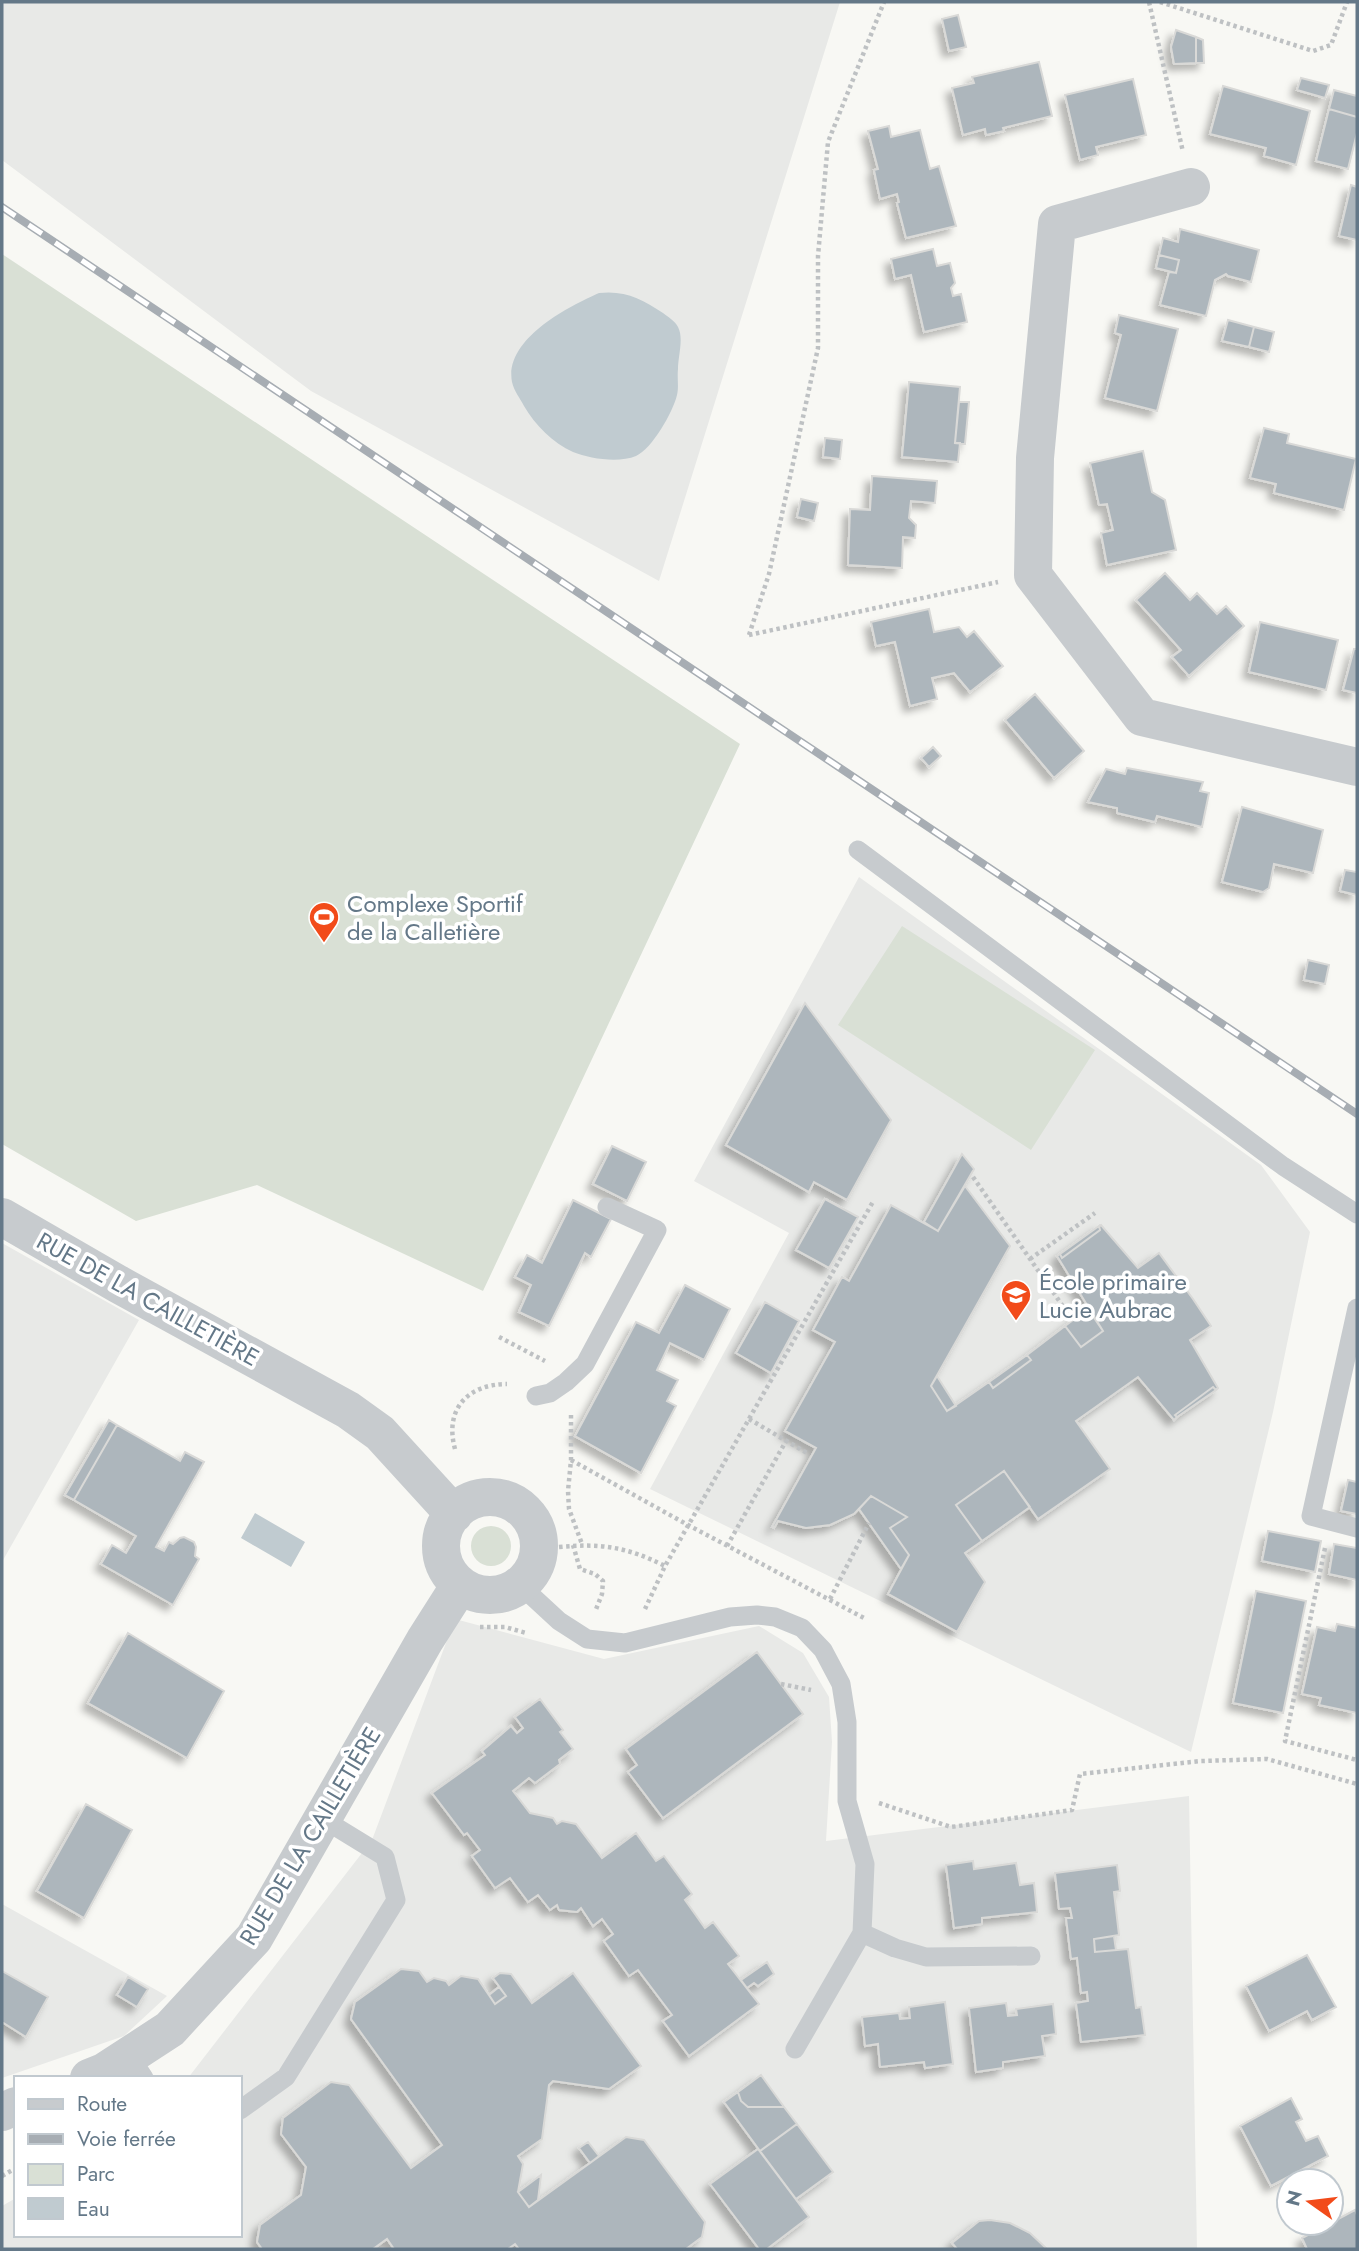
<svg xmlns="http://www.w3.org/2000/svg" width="1359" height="2251" viewBox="0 0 1359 2251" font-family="Jost,sans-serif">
<defs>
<filter id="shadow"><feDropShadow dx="-6" dy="6" stdDeviation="3.5" flood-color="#0004"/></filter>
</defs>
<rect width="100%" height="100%" fill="#f8f8f4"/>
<path fill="#e8e9e7" d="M2,2H840L659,581L311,391L2,160Z
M859,877L1261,1165L1310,1232L1273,1412L1191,1752L650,1489L789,1233L694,1181Z
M2,1243L139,1320L2,1562Z
M455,1619L604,1659L759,1626L803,1653L829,1697L832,1742L826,1841L1189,1796L1197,2249H3L2,2206L16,2198V2235H240V2078H188L372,1840Z
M2,1904L167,1996L124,2036L2,2078Z"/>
<path fill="#d9e0d5" d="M2,254L740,744L483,1291L257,1185L136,1221L2,1144Z
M902,926L1095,1050L1031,1150L838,1025Z
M471 1546a20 20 0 1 1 40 0a20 20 0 1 1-40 0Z"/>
<path fill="#c0cbd0" d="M599,293C625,290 642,299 663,313C668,317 675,321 678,327C684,338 678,357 678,369C677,378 679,387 677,395C673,412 652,449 636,456C619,463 590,459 573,452C553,443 535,425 524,406C520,398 514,391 512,382C504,340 567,307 599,293Z
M255,1513L305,1542L291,1567L241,1538Z"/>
<path fill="#adb6bc" stroke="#d9d9d7" stroke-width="2" filter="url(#shadow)" d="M958,15L966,47L949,51L942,19Z
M1176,30L1196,37V63L1174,64L1171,47Z
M1196,37L1203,40L1204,63H1196Z
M1039,62L1052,116L1003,128L1004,131L986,135L985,129L963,135L952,88L974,83L972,77Z
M1301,78L1329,85L1325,98L1297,90Z
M1133,79L1146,135L1096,147L1098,155L1080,160L1065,95Z
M1223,86L1310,111L1296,165L1264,156L1266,148L1210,134Z
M1334,90L1357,96V117L1329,109Z
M1329,109L1357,117V133L1348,169L1316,161Z
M889,126L891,137L920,130L930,169L939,166L956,226L906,238L897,203L899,202L897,194L880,199L874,170L878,169L868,131Z
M1351,185L1357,187V240L1339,236Z
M1180,229L1259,250L1251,282L1228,276L1226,274L1215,280L1206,316L1160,305L1169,272L1176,273L1179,260L1159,255L1163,238L1178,242Z
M933,249L937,266L950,263L955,283L951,288L953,296L961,294L967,322L924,332L911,275L895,279L891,259Z
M1159,255L1179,260L1176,273L1156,268Z
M1119,315L1178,329L1157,411L1105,398L1121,335L1115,333Z
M1228,320L1254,327L1249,347L1222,341Z
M1254,327L1274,332L1269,352L1249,347Z
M909,382L960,387L955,443H960L958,462L902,457Z
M959,402H969L965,444L955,443Z
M1264,428L1289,434L1287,443L1356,459L1344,510L1274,493L1276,484L1250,478Z
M825,438L842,440L840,459L823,457Z
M1143,451L1152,492L1165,500L1176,550L1107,565L1101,533L1113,530L1107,504L1099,505L1090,463Z
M872,476L937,481L935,503L911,501L909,518L916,525L915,538L903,537L902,568L848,565L850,509L870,510Z
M801,499L818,503L814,521L797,517Z
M1165,573L1190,600L1197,593L1217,614L1226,606L1244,626L1189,676L1172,657L1181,650L1136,600Z
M929,609L934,632L959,627L967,637L974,631L1003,666L970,692L954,673L932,678L937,699L910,706L895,642L876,646L871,622Z
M1260,622L1338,640L1326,690L1249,672Z
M1354,649H1357V693L1343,690Z
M1035,694L1084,751L1054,778L1005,720Z
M933,747L941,756L929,767L921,758Z
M1127,768L1203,782L1200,791L1209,793L1202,827L1157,816L1155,822L1117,813V808L1088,802L1106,769L1125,774Z
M1242,807L1323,830L1313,873L1274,864L1269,888L1263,892L1222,882Z
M1345,870L1357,872V895L1340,891Z
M1308,960L1329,965L1325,984L1304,980Z
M805,1003L891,1120L847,1200L814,1182L809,1192L726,1145Z
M612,1146L646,1162L627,1201L593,1184Z
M962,1154L974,1169L938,1231L924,1222Z
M965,1186L1010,1246L931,1386L947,1411L989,1382L993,1388L1031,1360L1027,1355L1065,1326L1081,1347L1103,1331L1057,1256L1060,1254L1062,1258L1100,1230L1099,1226L1101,1225L1138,1268L1159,1253L1193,1299L1211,1326L1190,1340L1218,1388L1216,1390L1213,1387L1175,1415L1177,1417L1174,1420L1138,1377L1076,1421L1110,1469L1038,1519L1004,1471L956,1505L982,1541L965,1553L985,1582L957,1632L888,1594L909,1555L890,1528L907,1517L871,1496L854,1514L830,1525L806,1528L778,1521L774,1528L772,1527L816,1448L785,1431L835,1342L813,1330L842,1277L849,1281L891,1205L938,1231Z
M825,1199L858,1217L829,1268L796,1250Z
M573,1200L611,1219L591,1257L585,1253L549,1326L519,1312L531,1285L515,1277L527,1255L542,1263Z
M1099,1226L1100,1230L1062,1258L1060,1254Z
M685,1285L730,1309L704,1360L670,1343L657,1370L678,1380L667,1401L676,1406L641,1473L575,1436L636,1322L659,1333Z
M765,1302L799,1321L771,1373L736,1353Z
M1088,1309L1103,1331L1081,1347L1065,1326Z
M1027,1355L1031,1360L993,1388L989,1382Z
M937,1376L956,1406L947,1411L931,1386Z
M1213,1387L1216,1390L1177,1417L1175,1415Z
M109,1420L117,1425L74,1500L65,1495Z
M117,1425L180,1461L185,1452L204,1462L156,1547L164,1551L169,1542L173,1544L180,1538L184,1537L194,1542L196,1547L195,1556L199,1559L173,1605L101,1564L112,1545L126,1553L136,1536L74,1500Z
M1004,1471L1030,1507L982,1541L956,1505Z
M1348,1480L1357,1482V1514L1341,1511Z
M871,1496L907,1517L890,1528L909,1555L901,1569L859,1509Z
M1268,1531L1321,1541L1315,1572L1262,1561Z
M1334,1544L1357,1548V1580L1329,1574Z
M1256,1591L1306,1601L1283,1713L1233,1703Z
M1337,1624L1357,1628V1713L1319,1705L1321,1698L1302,1694L1317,1627L1335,1631Z
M128,1633L224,1691L187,1758L88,1703Z
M757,1652L803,1714L663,1818L628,1772L637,1765L626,1749Z
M540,1699L563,1730L560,1732L573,1749L559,1760L560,1764L535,1783L529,1778L513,1791L530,1813L553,1818L557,1824L562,1821L576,1824L602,1858L636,1833L656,1861L664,1856L692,1894L685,1900L705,1928L713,1922L739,1956L728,1964L759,2004L689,2056L663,2021L672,2015L638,1970L629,1976L604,1941L613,1934L602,1919L593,1926L581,1908L577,1912L559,1910L557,1905L550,1910L538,1895L528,1902L510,1878L495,1888L472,1856L480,1850L467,1833L464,1835L432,1793L485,1755L482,1751L511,1726L517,1733L523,1728L515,1717Z
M86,1804L132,1830L84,1918L37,1891Z
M973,1861L974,1869L1016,1863L1020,1885L1034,1883L1037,1912L982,1918V1924L954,1928L946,1865Z
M1117,1865L1120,1891L1114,1892L1119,1935L1094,1939L1095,1952L1128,1949L1136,2008L1141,2007L1145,2035L1081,2042L1076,2003L1088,2001L1087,1992L1081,1993L1077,1958L1071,1959L1066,1918H1072L1070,1908L1059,1909L1055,1873Z
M1114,1936L1116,1950L1095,1952L1094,1939Z
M1307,1955L1336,2007L1312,2020L1307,2011L1269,2031L1246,1986Z
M767,1962L774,1974L758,1986L754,1983L747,1988L741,1980Z
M401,1969L419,1971L427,1982L434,1978L446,1981L449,1985L461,1976L478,1979L495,2004L506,1996L493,1978L500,1973L511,1974L532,2003L573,1973L641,2066L609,2089L553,2081L549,2085L542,2139L518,2156L523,2164L518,2192L529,2207L626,2137L644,2140L705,2222L702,2237L686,2249H519L515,2244L508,2249H394L387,2239L373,2249H262L257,2242L260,2225L301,2195L306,2167L281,2134L283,2118L331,2082L349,2085L411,2168L442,2145L351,2019L355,2002Z
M2,1971L48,1997L26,2037L2,2022Z
M128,1977L148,1989L137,2007L117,1995Z
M499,1987L506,1996L495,2004L489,1995Z
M945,2002L953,2064L925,2068L924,2062L880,2067L878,2044L865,2046L862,2017L899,2013L900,2019L910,2018L909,2007Z
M1006,2003L1008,2016L1017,2015L1016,2009L1053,2004L1056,2034L1042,2036L1045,2056L1003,2062V2068L976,2072L969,2008Z
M761,2075L784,2107H748L741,2101L738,2092Z
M738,2092L741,2101L748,2107H784L797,2124L760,2151L724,2102Z
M1291,2098L1302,2119L1296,2122L1306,2141L1318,2136L1328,2156L1271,2186L1240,2126Z
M797,2124L833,2172L796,2199L760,2151Z
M588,2142L599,2156L590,2163L579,2148Z
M758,2149L809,2217L767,2249H759L710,2184Z
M541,2175L538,2200L529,2207L518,2192Z
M1355,2210L1357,2215V2249H1307L1302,2238Z
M990,2220L1010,2223L1030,2233L1047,2249H957L952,2243L979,2221Z"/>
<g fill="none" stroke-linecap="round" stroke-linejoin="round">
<path stroke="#bec1c3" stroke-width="4.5" stroke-dasharray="3.5 3.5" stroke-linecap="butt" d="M1149,2L1183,152
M1160,2L1313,51L1331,45L1347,2
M749,635L769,574L818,348V256L828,142L884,2
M749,635L998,582
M973,1177L1069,1315
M1030,1259L1095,1213
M499,1337L545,1361
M571,1415V1460L568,1491L569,1509L582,1544
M749,1419L807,1453
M455,1449C444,1409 468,1384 507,1384
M571,1460L688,1525L864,1618
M573,1545L580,1569L595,1574L603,1581L602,1594L595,1612
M727,1546L786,1441
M559,1547C601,1543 627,1547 665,1566
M1325,1548L1285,1741L1357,1760
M830,1599L869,1523
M645,1609L665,1566L874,1200
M480,1627H505L526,1633
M781,1684L811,1690
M879,1803L951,1827L1072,1810L1080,1774L1201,1761L1267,1759L1357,1784
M2,2176L16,2168"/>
<path stroke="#c7cbce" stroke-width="19" d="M858,850L1283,1166L1357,1214
M1357,1308L1311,1516L1357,1528
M536,1396L550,1393L566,1382L585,1364L657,1230L607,1207
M520,1585L559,1621L587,1639L625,1643L730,1617L757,1615L775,1617L802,1628L823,1650L841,1684L847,1722V1801L865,1864L862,1933L795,2049
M862,1933L895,1948L926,1957L1031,1956
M129,2055L144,2078
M240,2110L286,2077L396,1900L385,1857L323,1819"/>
<path stroke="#c7cbce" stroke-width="38" d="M1191,187L1057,224L1035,458L1033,575L1142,717L1357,767
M2,1217L118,1284L348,1410L380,1433L454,1514
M441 1546a49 49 0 1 1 98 0a49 49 0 1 1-98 0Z
M89,2078L104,2072L170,2029L254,1938L425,1640L460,1585
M2,2112L16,2106"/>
<g stroke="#a7adb3" stroke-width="8">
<path id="rail" d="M2,207L1357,1114"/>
</g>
<use href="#rail" stroke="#fff" stroke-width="5" stroke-dasharray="16" stroke-linecap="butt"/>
</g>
<defs>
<g id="stadium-pin" transform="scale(1.575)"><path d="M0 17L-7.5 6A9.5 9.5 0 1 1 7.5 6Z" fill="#f24b1a" stroke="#fff"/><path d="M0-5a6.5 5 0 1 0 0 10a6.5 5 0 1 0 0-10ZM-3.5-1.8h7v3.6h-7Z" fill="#fff"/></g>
<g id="school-pin" transform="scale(1.575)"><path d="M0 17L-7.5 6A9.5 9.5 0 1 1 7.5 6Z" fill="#f24b1a" stroke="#fff"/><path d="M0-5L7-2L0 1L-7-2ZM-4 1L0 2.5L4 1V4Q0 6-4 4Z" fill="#fff"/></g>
</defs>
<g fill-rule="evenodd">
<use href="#stadium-pin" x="324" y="917"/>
<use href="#school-pin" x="1016" y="1295"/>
</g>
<g text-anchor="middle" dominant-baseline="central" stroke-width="7" stroke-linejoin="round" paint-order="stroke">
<g font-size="24" fill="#647888" stroke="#fff" text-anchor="start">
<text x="347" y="903">Complexe Sportif<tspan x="347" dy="28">de la Calletière</tspan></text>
<text x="1039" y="1281">École primaire<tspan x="1039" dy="28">Lucie Aubrac</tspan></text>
</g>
<g font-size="24" fill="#647888" stroke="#fff">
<text transform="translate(148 1299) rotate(29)">RUE DE LA CAILLETIÈRE</text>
<text transform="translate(310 1836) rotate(-59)">RUE DE LA CAILLETIÈRE</text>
</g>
</g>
<rect width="1359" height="2251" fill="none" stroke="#647888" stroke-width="7"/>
<rect x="14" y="2076" width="228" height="161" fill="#ffffff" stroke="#c1c9cf" stroke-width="2"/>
<rect x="28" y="2099" width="35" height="10" fill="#c7cbce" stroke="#c1c9cf" stroke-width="2"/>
<text x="77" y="2111" font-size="21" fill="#647888">Route</text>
<rect x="28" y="2134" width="35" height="10" fill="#a7adb3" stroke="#c1c9cf" stroke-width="2"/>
<text x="77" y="2146" font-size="21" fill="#647888">Voie ferrée</text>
<rect x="28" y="2164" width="35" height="21" fill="#d9e0d5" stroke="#c1c9cf" stroke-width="2"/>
<text x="77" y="2181" font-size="21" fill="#647888">Parc</text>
<rect x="28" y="2198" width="35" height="21" fill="#c0cbd0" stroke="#c1c9cf" stroke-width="2"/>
<text x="77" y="2216" font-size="21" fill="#647888">Eau</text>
<g transform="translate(1310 2202) rotate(284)"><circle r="33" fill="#ffffff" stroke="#c1c9cf" stroke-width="2"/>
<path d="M0-5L12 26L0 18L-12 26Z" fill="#f24b1a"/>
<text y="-10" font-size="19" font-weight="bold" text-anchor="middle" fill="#647888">N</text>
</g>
</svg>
